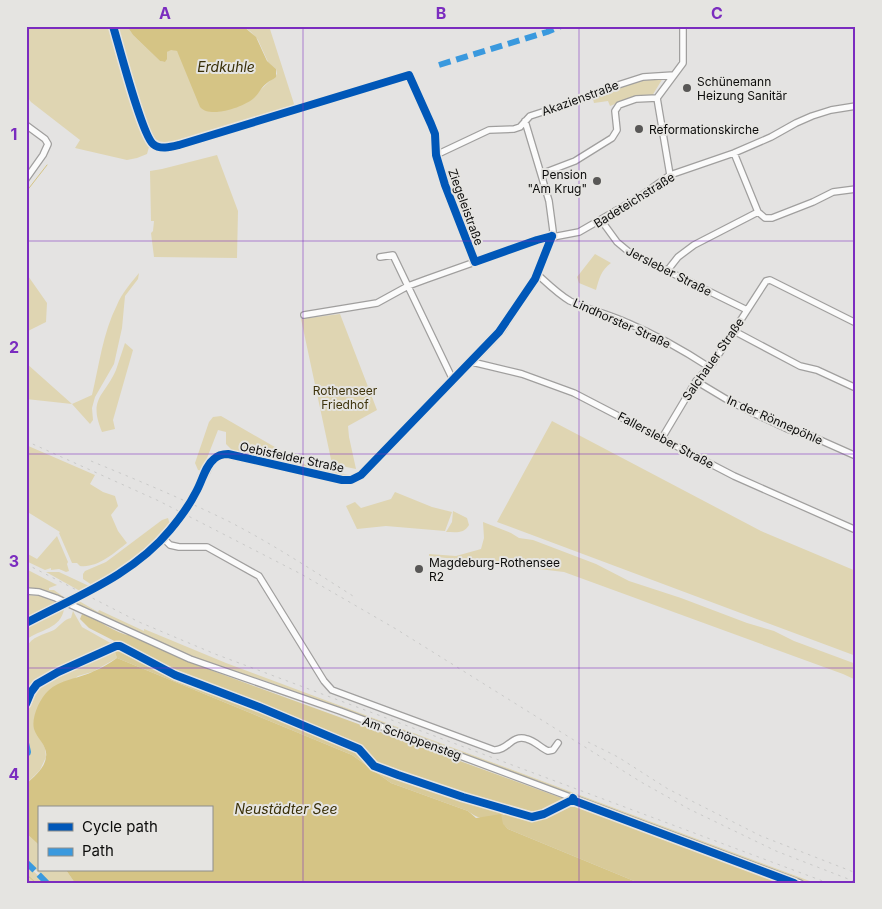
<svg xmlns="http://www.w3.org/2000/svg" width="882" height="909" viewBox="0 0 882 909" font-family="Inter,sans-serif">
<rect width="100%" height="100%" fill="#e4e3e2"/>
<path fill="#dfd5b2" d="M26,26H111L142,129L149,147L147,154L137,158L127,160L75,148L80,140L31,102L26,95Z
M116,26H127L133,35L160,61L165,62L167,52L171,49L177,51L218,112L249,101L277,74L276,69L268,62L258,40L251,32L247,29L233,26H269L295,107L174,145L156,142L148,135Z
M663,78L652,96L630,98L610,106L608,101L594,103L593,99C619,87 634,81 663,78Z
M217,155L238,211L237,258L154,257L151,233L153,231L154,221H151L150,171L162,169Z
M595,254L611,263C601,270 599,279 596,290L579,283L577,277Z
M26,273L47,303L46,322L26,332Z
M139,273L138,279L125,296L122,328L114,364L95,397L92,408L93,420L90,424L72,404L26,399V363L72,404L92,395C99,366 103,332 117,305C122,293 131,283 139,273Z
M340,314L377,410L348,426L349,437L356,469L332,464L301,319Z
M125,343L133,350L113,420L115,429L102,432C88,398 104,397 116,370C119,361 122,352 125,343Z
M221,416L306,465L349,475L348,478H345L233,451L226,444V432L218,430L202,471L198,470L195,463L209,422L213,417Z
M552,421L761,531L856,571V656L497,522Z
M26,445L95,475L90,484L103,492L115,496L118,506L111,515L118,531L127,543C114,553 98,568 80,566L77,563H72L59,533L60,532L26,511Z
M395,492L432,507L452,512L445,531L386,526L357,529L346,506L355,502L361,508L391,499Z
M453,511L467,518L469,525C464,534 456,532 446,532L452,522Z
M168,518L170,525C148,551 123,569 92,585L83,579V574L85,571L106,562L162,520Z
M483,522L511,533L519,538L533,540L596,564L629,581L681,598L747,623L774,631L794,641L856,664V680L843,674L564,572L429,556V554L456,556L481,549L484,538Z
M57,536L68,562L67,564L69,571L66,572L59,569L51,570V568L45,570L26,561V553L37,559Z
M26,569L57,585L49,588V590H54L65,598L64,599L42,590L26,588Z
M46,572H59L89,586L80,591Z
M26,595L41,596L57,603L26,619Z
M79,601L98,612L99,610L144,631V629L226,663L815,883H806L274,684C246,674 217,667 190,656C150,640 112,621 73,604Z
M64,609C61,629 40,629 26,640V628Z
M73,611L82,627L114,645L108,649L56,672L34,684L26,699V648C32,636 43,635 54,630C60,626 64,619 71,618Z
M114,649L117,658L92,672L78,676L38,708L34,721V728L45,748L46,757L40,770L26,784V762L30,749L26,739V707L35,689L39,684L56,675Z
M26,833L39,845V870H66L75,883H49L26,860Z
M26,864L46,883H26Z"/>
<path fill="#d8ca99" d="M82,614C94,617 119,635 129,635L213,671L567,800L538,815H526L443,789L379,766C367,760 362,748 351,742L177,673L89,628L80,619Z
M120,648L172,675L261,708L343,742L356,749L360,758L362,757L372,767L382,772L499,809L500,813L504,815L508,812L537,819L571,803H575L787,883H639L508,829C497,818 482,823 468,811L391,783L352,755L117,658L114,649Z"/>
<path fill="#d5c485" d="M127,26H233L239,28L243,26L256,37L267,61L276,69V77C273,80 270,80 267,83C261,87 259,94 254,98C244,107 210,119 200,107L177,51L171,50L167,52V59L165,62L160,61L133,35Z
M117,658L352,755L391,783L468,811L476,818L501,814L503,824L508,829L639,883H75L66,870H211V808H39V845L26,833V784C34,777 45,768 46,757C48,746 37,739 34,729C31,718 40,698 48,691C60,679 79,679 94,671C102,668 110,663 117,658Z"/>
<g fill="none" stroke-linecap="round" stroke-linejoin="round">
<path stroke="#d5c485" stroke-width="1" d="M26,192L47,165
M26,874L36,883"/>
<g stroke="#a09f9e" stroke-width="8">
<path id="minor" d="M409,75L431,124L435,134L436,155L445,185L475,262
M26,125L45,139L48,144L43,155L26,179
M734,153L758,212L765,218H772L813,202L833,192L856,189
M436,155L489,130L514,129L520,127L530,116L583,99L615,86L643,77L674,75
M541,174L575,161L612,138L617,130L615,111L619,105L636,99L657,98
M670,175L657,98L683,63V26
M601,220L617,242L629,252L747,310
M380,257L393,255L453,380
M667,271L678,257L694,245L758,212
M537,274C548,284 558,294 570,301C589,310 609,314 628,323C656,335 683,350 709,367
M304,315L377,303L408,286L427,279L537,240L579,232L638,198L670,175L734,153L771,137L796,123L812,116L831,110L856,106
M734,331L800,366L817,370L856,388
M472,362L522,374L574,393L734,476L856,530
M696,381L726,399L751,412L790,430L811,436L856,456
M662,438L696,381L713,363L766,281L770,280L856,323
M207,471L213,459L224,454L342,480H351L361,475L492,341L502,330L535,279L553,231L549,201L525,121
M163,538L170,545L179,547H207L259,576L324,681L332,690L494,750C508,751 511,734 527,739C535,741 541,748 548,751L553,750L558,743
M102,584C131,568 156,548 176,522
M26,591L39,592L56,598L190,659L340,711L800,883
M26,623L58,607"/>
</g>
<use href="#minor" stroke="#fbfbfb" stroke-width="5.5"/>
<path stroke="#cacac9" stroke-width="1" stroke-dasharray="2.5 5" stroke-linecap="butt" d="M26,441L159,501L301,574L396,629L641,782L689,809L776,851L856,882
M91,461C137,480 183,499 228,521C271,543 312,570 353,596
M26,564L139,622L215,654L828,883
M588,742L618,757L668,789L761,836L856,873"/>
<g stroke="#a09f9e" stroke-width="8" stroke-linecap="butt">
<path id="minor-bridge" d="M176,522L191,502L207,471
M58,607L102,584"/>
</g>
<use href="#minor-bridge" stroke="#fbfbfb" stroke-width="5.5"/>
<path stroke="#3a99de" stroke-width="6" stroke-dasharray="12 6" stroke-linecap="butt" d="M439,65L547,32L561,26
M26,743L28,752L26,758
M26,862L47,883"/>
<g stroke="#e5e4e1" stroke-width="11">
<path id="cycleway" d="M113,26C119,46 142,135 153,144C160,150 171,147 179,145L409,75L431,124L435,134L436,155L445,185L475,262L537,240L552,236
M26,623C77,596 133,575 170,530C180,518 189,506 196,492C202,482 205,466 214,459C218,455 223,454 228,454L342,480H351L361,475L499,332L535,279L552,236
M26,704L31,692L37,684L58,672L116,646H120L175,675L259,707L359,749L374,766L398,775L463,797L532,817L544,814L572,800L573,798
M572,800L794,883"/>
</g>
<use href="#cycleway" stroke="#0057b8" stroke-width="8"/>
</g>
<path fill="none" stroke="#7b2cbf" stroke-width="1" stroke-opacity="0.55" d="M303,26V883M579,26V883M26,241H856M26,454H856M26,668H856"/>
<g fill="#585756" stroke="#e5e4e1" stroke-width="2">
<circle cx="687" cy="88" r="5"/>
<circle cx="639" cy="129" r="5"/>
<circle cx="597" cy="181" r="5"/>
<circle cx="419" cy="569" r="5"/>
</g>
<g text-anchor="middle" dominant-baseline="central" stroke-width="4" stroke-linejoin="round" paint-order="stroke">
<g font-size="12" fill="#0c0c0b" stroke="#e5e4e1" text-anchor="start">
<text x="697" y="81">Schünemann<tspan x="697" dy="14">Heizung Sanitär</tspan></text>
<text x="649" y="129">Reformationskirche</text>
<text x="587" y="174" text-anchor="end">Pension<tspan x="587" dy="14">"Am Krug"</tspan></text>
<text x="429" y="562">Magdeburg-Rothensee<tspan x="429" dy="14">R2</tspan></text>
</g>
<g font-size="12" fill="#0c0c0b" stroke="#e5e4e1">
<text transform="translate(580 98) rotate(-20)">Akazienstraße</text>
<text transform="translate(634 200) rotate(-32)">Badeteichstraße</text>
<text transform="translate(466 207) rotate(70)">Ziegeleistraße</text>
<text transform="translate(669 271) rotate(27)">Jersleber Straße</text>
<text transform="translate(622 323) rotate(24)">Lindhorster Straße</text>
<text transform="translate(713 359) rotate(-55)">Salchauer Straße</text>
<text transform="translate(775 420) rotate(24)">In der Rönnepöhle</text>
<text transform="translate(666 440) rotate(28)">Fallersleber Straße</text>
<text transform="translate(292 457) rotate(12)">Oebisfelder Straße</text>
<text transform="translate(412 738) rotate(20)">Am Schöppensteg</text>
</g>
<g font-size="12" fill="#3f340d" stroke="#e5e4e1">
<text x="345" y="390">Rothenseer<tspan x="345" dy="14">Friedhof</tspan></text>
</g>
<g font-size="14" font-style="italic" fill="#392f07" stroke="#e5e4e1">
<text x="226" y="66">Erdkuhle</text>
<text x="286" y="808">Neustädter See</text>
</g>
</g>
<rect width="882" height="909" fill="none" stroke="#e5e4e1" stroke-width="55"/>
<rect x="38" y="806" width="175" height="65" fill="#e5e4e1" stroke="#8e8e8b"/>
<rect x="48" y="823" width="25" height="8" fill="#0057b8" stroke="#8e8e8b"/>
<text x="82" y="832" font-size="15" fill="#0c0c0b">Cycle path</text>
<rect x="48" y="848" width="25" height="8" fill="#3a99de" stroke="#8e8e8b"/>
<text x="82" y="856" font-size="15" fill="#0c0c0b">Path</text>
<rect x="28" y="28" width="826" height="854" fill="none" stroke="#7b2cbf" stroke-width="2"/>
<g font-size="16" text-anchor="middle" font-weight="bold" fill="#7b2cbf">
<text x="165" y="19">A</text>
<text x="441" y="19">B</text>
<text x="717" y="19">C</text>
<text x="14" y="140">1</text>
<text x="14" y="353">2</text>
<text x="14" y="567">3</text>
<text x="14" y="780">4</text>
</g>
</svg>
